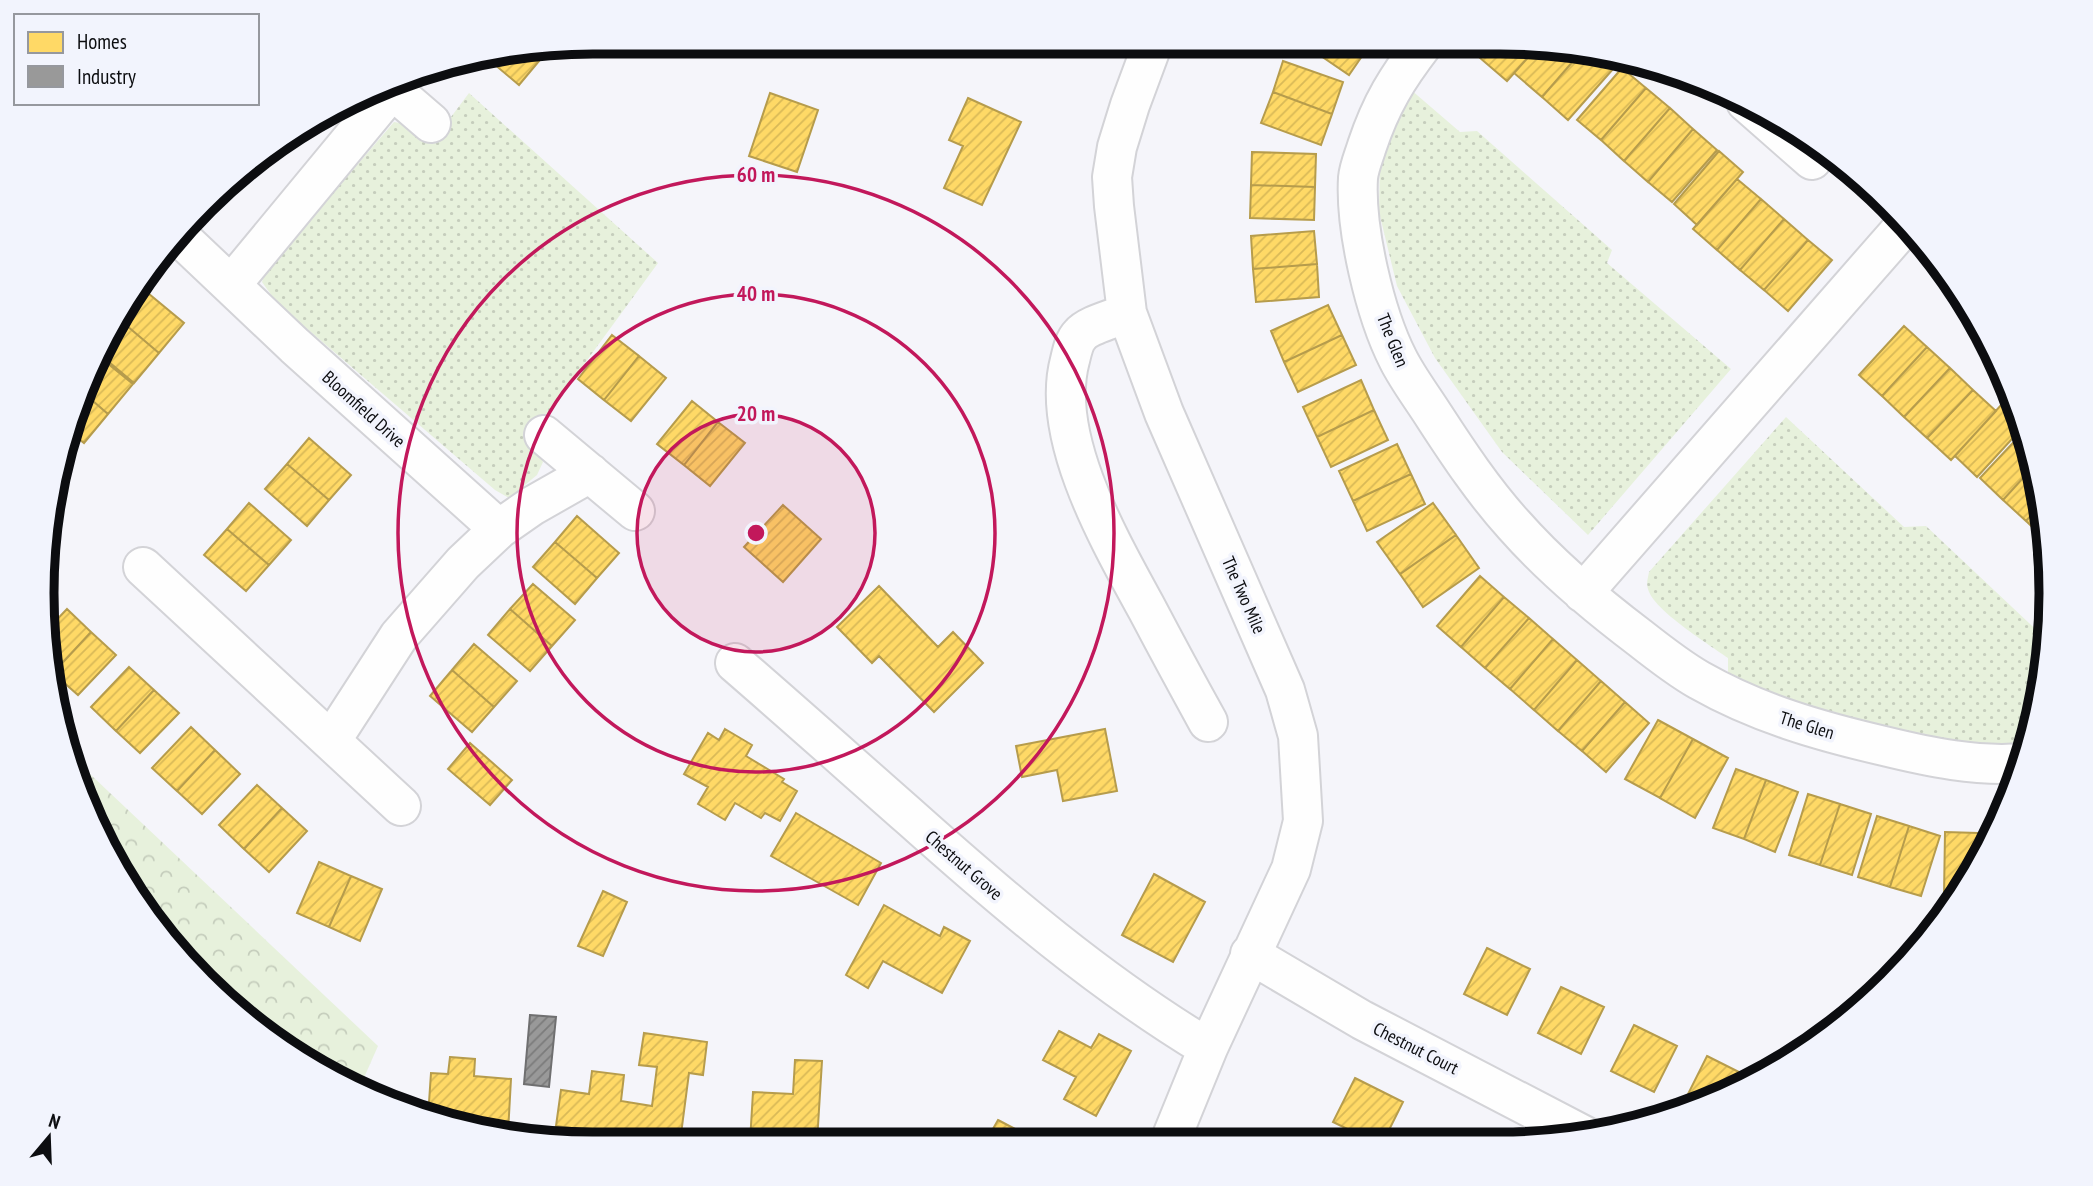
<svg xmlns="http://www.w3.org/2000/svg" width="2093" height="1186" viewBox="0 0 2093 1186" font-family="'PT Sans Narrow',sans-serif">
<defs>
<pattern id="grass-dots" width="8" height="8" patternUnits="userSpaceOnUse" patternTransform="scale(1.75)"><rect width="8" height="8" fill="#e7f1dc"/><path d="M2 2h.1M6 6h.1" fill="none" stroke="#c5cdbc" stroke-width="1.8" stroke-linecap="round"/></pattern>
<pattern id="forest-crowns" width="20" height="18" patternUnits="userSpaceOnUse" patternTransform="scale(1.75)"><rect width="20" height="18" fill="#e7f1dc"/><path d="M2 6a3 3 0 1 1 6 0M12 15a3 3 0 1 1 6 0" fill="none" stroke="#c5cdbc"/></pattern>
<pattern id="homes-hatch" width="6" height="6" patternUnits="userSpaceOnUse" patternTransform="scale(1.75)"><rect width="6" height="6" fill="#ffd966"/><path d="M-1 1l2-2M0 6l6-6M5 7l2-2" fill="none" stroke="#d9b957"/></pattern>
<pattern id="industry-hatch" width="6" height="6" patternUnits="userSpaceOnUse" patternTransform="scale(1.75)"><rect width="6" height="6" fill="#999"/><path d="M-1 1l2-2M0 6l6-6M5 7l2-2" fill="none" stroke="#7b7b7b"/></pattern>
</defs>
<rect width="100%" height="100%" fill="#f5f5fa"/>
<path fill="url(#grass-dots)" d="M1410,89L1460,132L1477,131L1612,250L1607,263L1731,369L1588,535L1502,452L1435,358L1397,286L1379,212L1380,160Z
M469,93L658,263L528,441L537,449L543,462L537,475L509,498L495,490L277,303L262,282L266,271L394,122L405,124L433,141Z
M1786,417L1904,527L1926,526L2047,640L2046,665L2028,743C2012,744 1996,747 1980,746C1901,742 1798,709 1728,673V658C1710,645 1653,610 1648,589C1646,583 1648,578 1649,572Z"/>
<path fill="url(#forest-crowns)" d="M73,758L378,1046L359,1089L317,1070L178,956L84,803Z"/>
<path fill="url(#homes-hatch)" stroke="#b69c4c" stroke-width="2" d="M1302,43H1371L1349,75Z
M1493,43H1536L1540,44L1507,81L1480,58Z
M1540,44L1581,52L1542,97L1514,73Z
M549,49L519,85L488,59Z
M1581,52L1598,56L1613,69L1568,120L1542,97Z
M1283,61L1343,82L1332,114L1273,92Z
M1622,68L1646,88L1601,140L1577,120Z
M1646,88L1670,108L1624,161L1601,140Z
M1273,92L1332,114L1321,145L1261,123Z
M770,93L818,110L797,172L749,156Z
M968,98L1021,122L982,205L944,188L963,146L949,140Z
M1670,108L1693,129L1648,182L1624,161Z
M1693,129L1717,150L1672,202L1648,182Z
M1719,151L1743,172L1697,225L1674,204Z
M1252,152L1316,154L1315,187L1251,185Z
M1737,179L1761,199L1717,250L1693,229Z
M1251,185L1315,187L1314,220L1250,218Z
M1761,199L1784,219L1740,270L1717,250Z
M1784,219L1808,240L1764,290L1740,270Z
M1314,231L1317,264L1253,269L1251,236Z
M1808,240L1832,260L1788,311L1764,290Z
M1317,264L1319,297L1256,302L1253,269Z
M137,284L184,323L159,353L120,320Z
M1328,305L1342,335L1284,362L1271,331Z
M120,320L159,353L134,383L103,357Z
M1904,326L1927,347L1882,396L1859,375Z
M612,335L639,356L604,400L578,379Z
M1342,335L1356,365L1298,392L1284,362Z
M1927,347L1950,368L1904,417L1882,396Z
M639,356L666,378L631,421L604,400Z
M102,359L133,384L108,414L86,395Z
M1950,368L1973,390L1927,438L1904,417Z
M1361,380L1374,410L1317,437L1303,407Z
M1973,390L1996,411L1951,460L1927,438Z
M86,395L108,414L84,443L69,431Z
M692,401L718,422L684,465L657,444Z
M2002,404L2023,427L1977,477L1955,456Z
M1374,410L1388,440L1331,467L1317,437Z
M718,422L745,443L710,486L684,465Z
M2025,430L2035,465L2003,500L1980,478Z
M309,438L351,475L329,500L287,464Z
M66,439L76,448L59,469L61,450Z
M1397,444L1411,474L1353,501L1339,471Z
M287,464L329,500L307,526L265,489Z
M2035,465L2041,504L2026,521L2003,500Z
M1411,474L1425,504L1367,531L1353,501Z
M249,503L291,540L269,565L227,529Z
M1433,503L1456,535L1400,574L1377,542Z
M2041,504L2047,541L2026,521Z
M783,505L821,539L783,582L744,547Z
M577,516L619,553L597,578L555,542Z
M227,529L269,565L246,591L204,555Z
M1456,535L1479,568L1423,607L1400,574Z
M555,542L597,578L575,604L533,567Z
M1480,576L1504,597L1461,647L1437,626Z
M533,584L575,620L552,646L510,609Z
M879,586L938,647L953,632L983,663L934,712L879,656L872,663L837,627Z
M1504,597L1529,618L1485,668L1461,647Z
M67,609L91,632L53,673L44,633Z
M510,609L552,646L530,671L488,635Z
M1529,618L1553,639L1510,689L1485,668Z
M91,632L116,655L78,695L53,673Z
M1553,639L1577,660L1534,710L1510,689Z
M474,644L517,681L494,707L452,670Z
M1577,660L1601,681L1558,731L1534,710Z
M129,667L154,690L116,731L91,707Z
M452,670L494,707L472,732L430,696Z
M1601,681L1625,702L1582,751L1558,731Z
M154,690L179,713L140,753L116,731Z
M1625,702L1649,723L1606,772L1582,751Z
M1658,720L1693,739L1660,798L1625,779Z
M191,727L215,750L177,791L152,768Z
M725,729L752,745L746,756L784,779L782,782L797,791L780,821L765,813L761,818L735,803L725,820L698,804L708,787L684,774L708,733L719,740Z
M1105,729L1117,791L1063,801L1057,770L1022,777L1016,746Z
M1693,739L1728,758L1695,818L1660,798Z
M470,743L512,780L490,805L448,769Z
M215,750L240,774L202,814L177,791Z
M1736,769L1766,780L1744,839L1713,828Z
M1766,780L1798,792L1775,852L1744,839Z
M257,785L282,808L244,849L219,825Z
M1808,794L1840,804L1820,865L1789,855Z
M1840,804L1871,814L1852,875L1820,865Z
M282,808L307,831L269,872L244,849Z
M796,813L881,863L858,905L771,856Z
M1877,816L1909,826L1890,887L1858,877Z
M1909,826L1940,836L1921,896L1890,887Z
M1945,832L1978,833V868L1956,896H1944Z
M1978,833L1993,834L1978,868Z
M319,862L351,876L329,927L297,913Z
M1154,874L1205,902L1173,962L1122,935Z
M351,876L382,889L360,941L329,927Z
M603,891L627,902L603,956L578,946Z
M884,905L940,936L944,927L970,941L942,993L883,961L868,988L846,975Z
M1487,948L1530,969L1507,1015L1464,994Z
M1561,987L1604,1007L1581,1054L1538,1033Z
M1634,1025L1677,1046L1654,1092L1611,1071Z
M1059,1031L1091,1048L1099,1034L1131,1051L1096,1116L1064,1099L1076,1077L1043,1060Z
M644,1033L707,1042L703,1075L689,1073L680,1142L556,1126L561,1090L589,1094L592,1071L624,1075L621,1101L652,1106L657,1067L639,1065Z
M1707,1056L1749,1077L1748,1080L1693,1107L1684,1102Z
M450,1057L475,1059L474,1076L511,1079L508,1133L487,1129V1126L465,1125L428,1117L431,1073L448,1074Z
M795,1060L822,1061L817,1142H750L753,1092L793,1094Z
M1355,1078L1403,1102L1384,1140H1370L1333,1122Z
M998,1120L1038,1141H986Z"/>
<path fill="url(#industry-hatch)" stroke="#6f6f70" stroke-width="2" d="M530,1015L556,1017L549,1087L524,1084Z"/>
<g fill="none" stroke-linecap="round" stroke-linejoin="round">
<g stroke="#d3d3d7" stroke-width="42">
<path id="street" d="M1153,43L1130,105L1117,147L1112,177L1114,206L1127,313L1164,413L1285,690L1298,736L1303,821L1291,869L1208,1048L1170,1141
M1424,43C1397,78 1381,104 1367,146C1364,156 1359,167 1358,178C1355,229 1375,314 1398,359C1408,379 1422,397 1434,416C1458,453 1484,492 1514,525C1551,567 1595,604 1640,638C1659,653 1678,668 1699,680C1757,713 1819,731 1884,746C1929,757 1977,767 2023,763
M388,86L431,123
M1746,102L1812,160
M181,238L295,346L499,529
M231,285L392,90
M1127,313C1114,319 1088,325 1080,335C1074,341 1072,352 1070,360C1049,437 1111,543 1147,609C1167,647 1187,684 1208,722
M544,435L635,511
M143,567L401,806
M1583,593L1906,224
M735,663C794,714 852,766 910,817C1004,901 1100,983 1208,1048
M331,741L399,636L463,563L499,529L532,506L590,473
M1250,954L1362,1020L1585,1136"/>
</g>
<use href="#street" stroke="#fefefe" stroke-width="38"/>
</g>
<circle cx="756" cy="533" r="119" fill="#c2185b" fill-opacity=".12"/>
<g fill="none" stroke="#c2185b" stroke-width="3.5">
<circle cx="756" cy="533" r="119"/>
<circle cx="756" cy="533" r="239"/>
<circle cx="756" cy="533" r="358"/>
</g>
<g text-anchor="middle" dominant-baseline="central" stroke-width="7" stroke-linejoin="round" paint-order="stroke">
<g font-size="18" fill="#0c0d10" stroke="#f2f4fd">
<text transform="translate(1393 340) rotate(68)">The Glen</text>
<text transform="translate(364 409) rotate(42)">Bloomfield Drive</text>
<text transform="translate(1244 595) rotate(66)">The Two Mile</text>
<text transform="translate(1807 725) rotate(17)">The Glen</text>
<text transform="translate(964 865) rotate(41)">Chestnut Grove</text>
<text transform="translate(1416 1048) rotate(27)">Chestnut Court</text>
</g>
</g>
<path d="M0 0H2093V1186H0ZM593 54H1500A539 539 0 0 1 2039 593V593A539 539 0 0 1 1500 1132H593A539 539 0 0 1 54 593V593A539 539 0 0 1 593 54Z" fill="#f2f4fd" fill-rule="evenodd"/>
<path fill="none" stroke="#0c0d10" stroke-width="9" d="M593 54H1500A539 539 0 0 1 2039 593V593A539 539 0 0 1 1500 1132H593A539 539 0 0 1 54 593V593A539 539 0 0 1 593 54Z"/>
<circle cx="756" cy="533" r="10" fill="#c2185b" stroke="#f2f4fd" stroke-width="3.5"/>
<g font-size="21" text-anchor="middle" font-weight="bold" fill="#c2185b" stroke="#f2f4fd" stroke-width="7" stroke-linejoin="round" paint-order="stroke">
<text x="756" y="182">60 m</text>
<text x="756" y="301">40 m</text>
<text x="756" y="421">20 m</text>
</g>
<rect x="14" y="14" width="245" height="91" fill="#f2f4fd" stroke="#96989e" stroke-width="2"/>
<rect x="28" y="32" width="35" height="21" fill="#ffd966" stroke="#96989e" stroke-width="2"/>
<text x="77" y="49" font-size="21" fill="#0c0d10">Homes</text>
<rect x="28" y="66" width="35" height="21" fill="#999999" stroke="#96989e" stroke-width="2"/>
<text x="77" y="84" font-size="21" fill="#0c0d10">Industry</text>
<g transform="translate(49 1137) rotate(19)" stroke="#f2f4fd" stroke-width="5" paint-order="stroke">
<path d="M0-5L12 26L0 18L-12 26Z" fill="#0c0d10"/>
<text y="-10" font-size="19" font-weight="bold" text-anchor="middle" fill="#0c0d10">N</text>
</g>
</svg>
